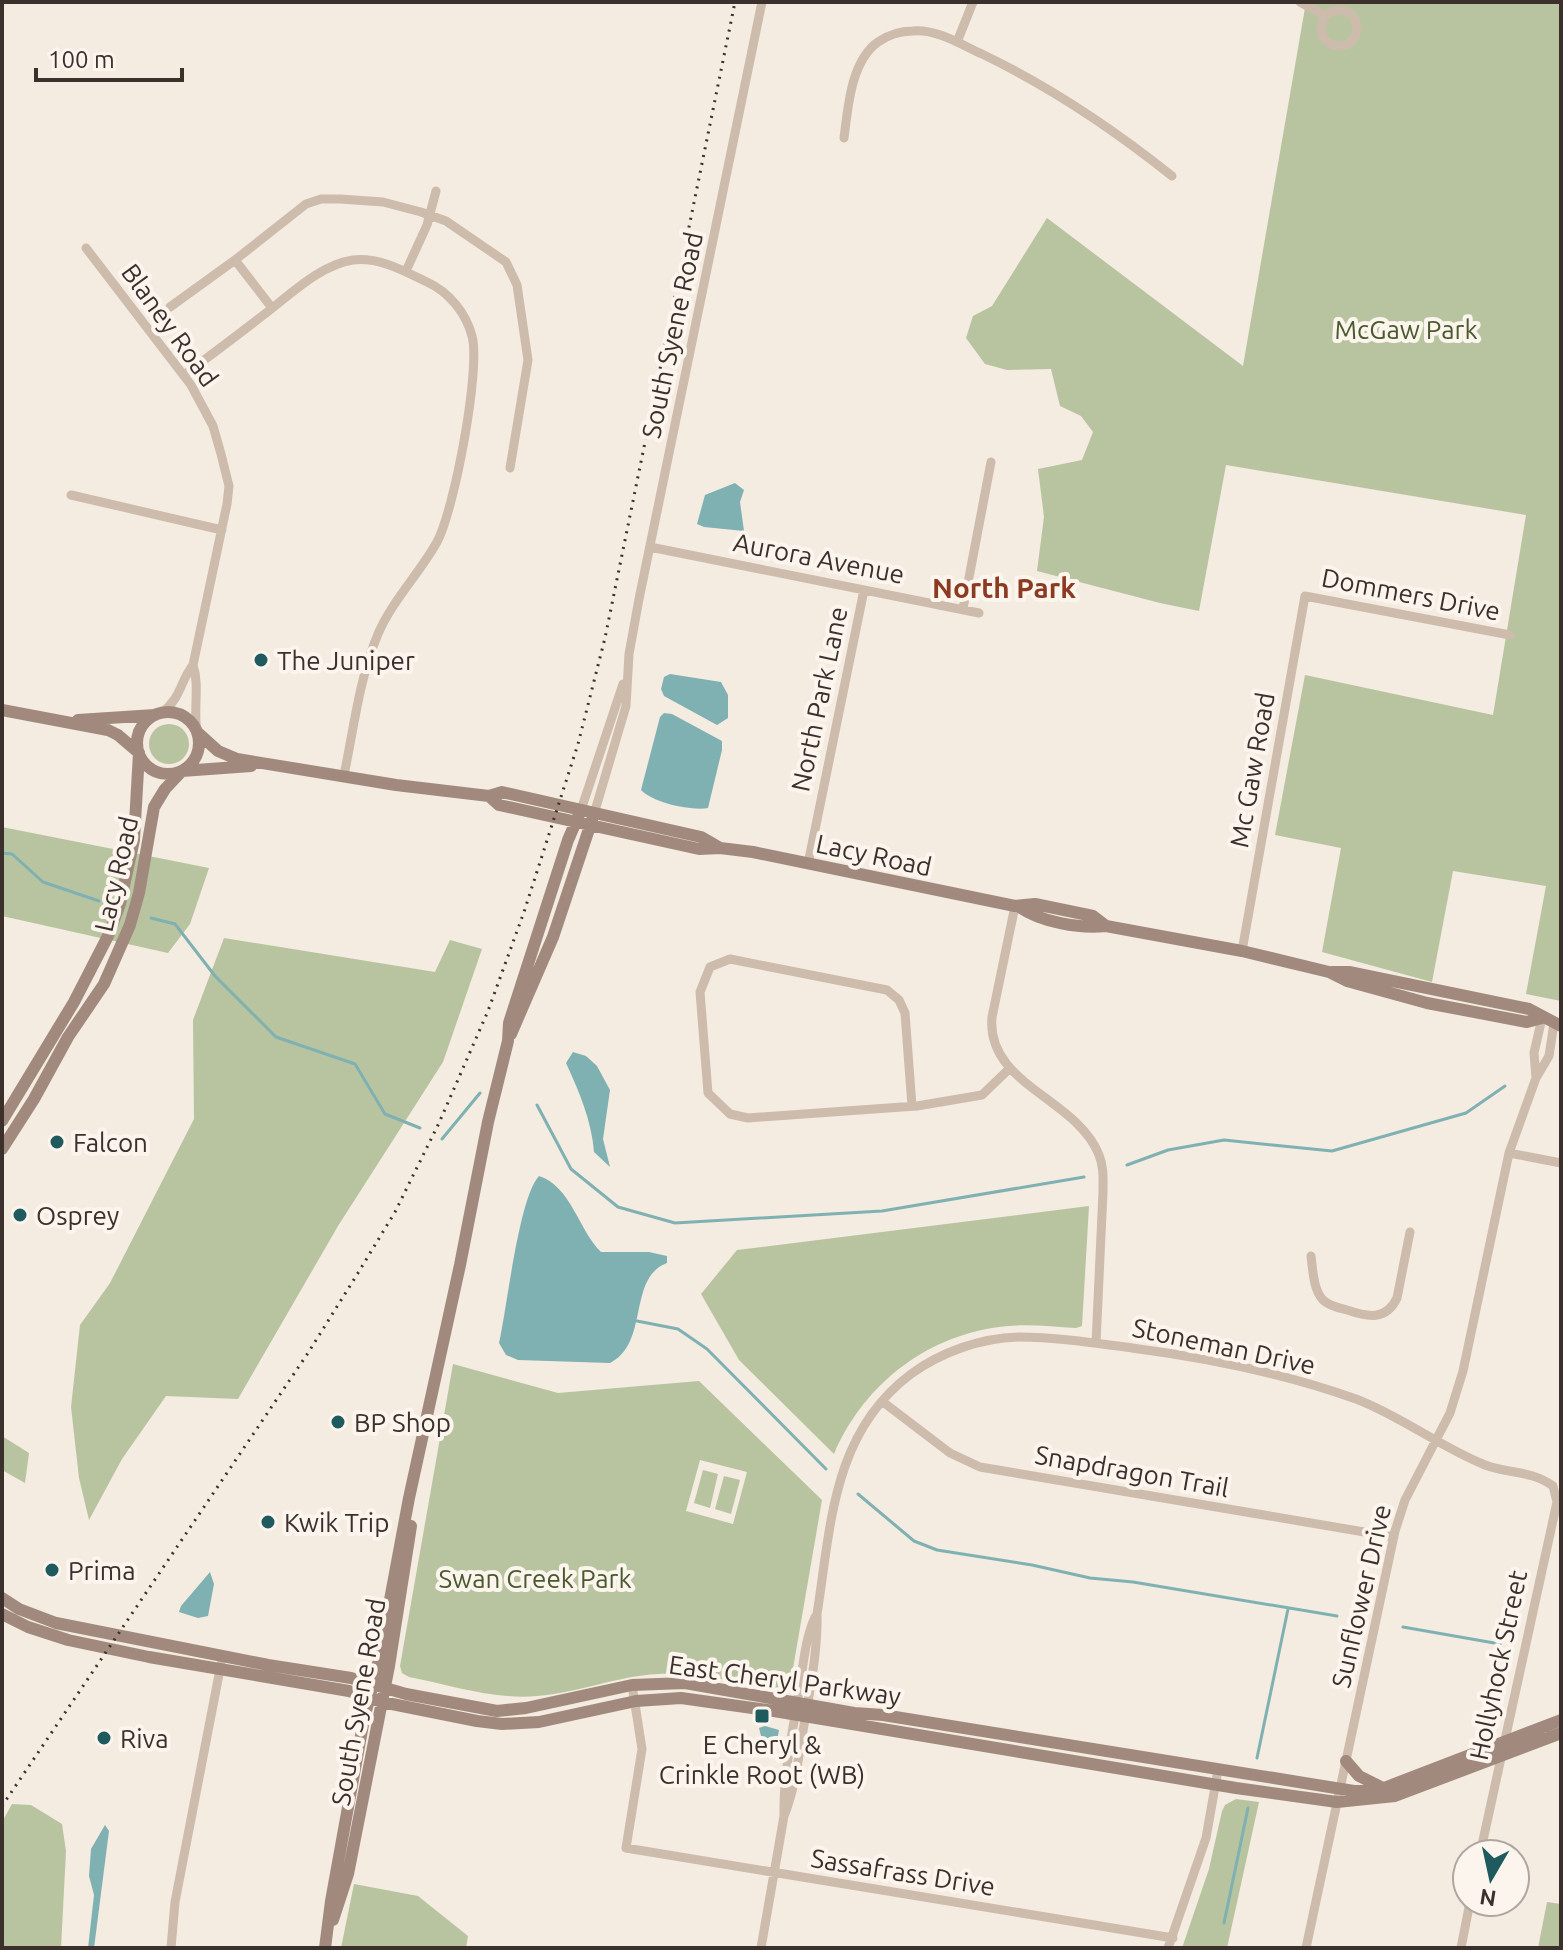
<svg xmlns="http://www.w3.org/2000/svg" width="1563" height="1950" viewBox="0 0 1563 1950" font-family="Ubuntu,sans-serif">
<rect width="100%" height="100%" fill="#f4ebe1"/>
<path fill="#b8c4a0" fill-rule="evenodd" d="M1306,2H1561V1001L1526,994L1546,886L1453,871L1432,982L1322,952L1341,848L1275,835L1305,675L1493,715L1526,515L1226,465L1199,611L1160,603L1037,571L1044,517L1038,469L1082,460L1093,432L1081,416L1060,406L1051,369L1007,370L985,364L966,338L973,316L992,306L1047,218L1243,366Z
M149 744a20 20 0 1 1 40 0a20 20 0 1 1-40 0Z
M2,827L209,868L190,924L168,953L2,916Z
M224,938L435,972L450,940L482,949L443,1062L338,1226L238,1399L166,1396L122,1459L89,1520L79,1478L71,1407L80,1325L110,1283L194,1119L193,1020Z
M1089,1206L1082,1326L1076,1328C1054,1327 1031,1324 1008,1326C930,1333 865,1382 834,1454L739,1360L701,1294L737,1250Z
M453,1364L558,1393L699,1381L822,1500L790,1686L781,1689C741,1684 699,1672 658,1674C617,1676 578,1693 537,1696C495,1700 450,1685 409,1677L402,1673L400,1666ZM700,1460L747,1472L733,1524L686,1511Z
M2,1436L29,1453L25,1483L2,1470Z
M703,1470L718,1474L710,1508L694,1503Z
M724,1476L740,1480L731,1514L715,1509Z
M1236,1799L1259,1802L1227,1948H1182L1209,1869L1222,1811L1225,1805Z
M12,1804L31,1805L62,1824L66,1851L61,1948H2V1822Z
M354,1884L418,1896L468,1936L466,1948H341Z
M1547,1902L1561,1904V1948H1538Z"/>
<path fill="#7fb0b2" d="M735,483L744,490L740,502L744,531L704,527L697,524L705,495Z
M670,674L721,682L728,695V718L717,725L664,696L661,689L664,677Z
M664,713L672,714L722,741V750L708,808C692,811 653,803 641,790L660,717Z
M573,1052L586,1056L597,1066L610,1090L603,1139L610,1167L594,1152C592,1122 579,1091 566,1063Z
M539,1176C571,1186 579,1231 601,1252H649L667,1256V1263C627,1278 650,1343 610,1363L518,1360L506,1355L499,1343C507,1308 519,1197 539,1176Z
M210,1572L214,1584L208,1616L198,1618L179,1612L181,1606Z
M765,1726L779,1730L774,1756L766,1755L759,1728Z
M105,1825L109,1831L94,1948H88L94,1895L89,1876L91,1849Z"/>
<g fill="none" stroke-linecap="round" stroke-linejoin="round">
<path stroke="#7fb0b2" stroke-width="3" d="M2,853L12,854L43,882L99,901
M151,918L175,924L215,976L276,1037L355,1064L385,1114L420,1128
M537,1105L571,1169L618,1207L675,1223L882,1211L1084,1177
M442,1139L480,1093
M1127,1165L1168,1150L1224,1140L1332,1151L1466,1113L1505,1086
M637,1321L678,1329L707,1349L826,1469
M858,1494L914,1541L937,1550L1032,1565L1090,1578L1133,1582L1337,1616
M1403,1627L1500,1644
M1257,1758L1288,1609
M1224,1923L1248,1808"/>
<path stroke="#cdbbac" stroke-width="9" d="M1300,2L1325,16
M1321 28a18 18 0 1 1 36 0a18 18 0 1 1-36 0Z
M957,42L973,2
M844,138C848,107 851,61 878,42C888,35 901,31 913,31C937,29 960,44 982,54C1051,87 1112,128 1172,176
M86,248L191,385L213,426L221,454L229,486L227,504L193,665C179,683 183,695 162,713
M406,271L427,225L436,191
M170,307L235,260
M272,308L235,260L306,204L321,199H340L383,202L421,212L446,221L506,262L517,285L528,360L510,468
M184,375C211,355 239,334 266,313C291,294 320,265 353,260C380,257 404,271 427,282C449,292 466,313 472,336C481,369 454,511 437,542C419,574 392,601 378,634C359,679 354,728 344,775
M71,495L222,530
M650,547L979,613
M963,609L991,462
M193,665C200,686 193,709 197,732
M581,810L623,684
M594,814L626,706L629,654L639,599L762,2
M808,864L864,590
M1015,906L992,1017C986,1085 1077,1098 1099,1155C1104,1167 1103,1179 1103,1192L1096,1343
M1242,951L1305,596L1510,635
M1536,1078L1534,1053L1542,1018
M912,1106L905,1013L899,1000L887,990L730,959L710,967L700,992L708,1093L730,1114L748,1118L902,1107L917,1106L982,1095L1009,1069
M1509,1153L1561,1163
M1311,1256C1313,1270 1313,1289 1323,1300C1329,1306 1339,1308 1347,1310C1368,1317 1386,1321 1397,1298L1410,1232
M883,1402L950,1453L980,1467L1394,1537
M632,1685L642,1749L626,1848L1173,1938
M784,1816C795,1789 798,1760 803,1731C809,1693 818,1653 817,1614C831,1526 832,1433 911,1374C941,1352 981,1338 1018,1337C1056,1337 1095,1343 1132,1348C1208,1358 1284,1373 1356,1399C1401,1416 1440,1447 1485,1465C1509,1474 1531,1470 1553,1486L1557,1502L1480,1854
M171,1948L175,1902L221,1664
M761,1948L784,1816C783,1776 792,1736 798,1697C803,1671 804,1641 815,1617
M1168,1948L1206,1838L1218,1770
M1306,1948L1395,1531L1405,1500L1450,1413L1463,1371L1509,1153L1536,1078L1549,1056L1554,1023
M1461,1948L1470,1902"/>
<path stroke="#a18a7d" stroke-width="12" d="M2,710L108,730L118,735L139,753L134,840L120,904L108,936L74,1002L2,1121
M137 743a31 31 0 1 1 62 0a31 31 0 1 1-62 0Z
M78,720L155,715
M197,732L218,751L237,759L396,785L489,796L502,792L701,837L720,848
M489,796L499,805L699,849L720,848L753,852L1015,906L1035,904L1093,916L1106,926
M1018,906C1040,922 1080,929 1106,926L1242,951L1329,972L1347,981L1427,1003L1527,1022L1542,1018
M1332,972H1349L1529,1009L1561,1026
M511,1034L553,937L592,820
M2,1149L34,1099L68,1037L104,984L130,925L139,893L154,807L165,789L182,771L251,766
M2,1598L19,1609L56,1623L268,1665L351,1678L406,1694L497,1711L526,1708L632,1685L685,1683L854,1713L883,1715L1354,1791L1384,1788L1561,1720
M2,1614L28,1627L68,1640L149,1657L349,1691L382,1702L477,1721L502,1724L539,1722L636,1701L681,1698L774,1711L1236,1788L1337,1802L1395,1796L1561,1733
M1346,1761L1359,1776L1381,1787
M333,1920L348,1874L389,1666L411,1526
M325,1948L331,1901L364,1719L378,1664L409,1498L460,1265L488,1122L508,1041L509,1023L568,840L581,810"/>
<path stroke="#3b302b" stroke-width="3" stroke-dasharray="2 6" stroke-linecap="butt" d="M2,1806L308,1353L358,1273L395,1212L439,1123L488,1011L524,912L578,744L605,638L735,2"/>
</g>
<g fill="#1f5a5e" stroke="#fbf5ee" stroke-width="3">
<circle cx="261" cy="660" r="8"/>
<circle cx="57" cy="1142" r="8"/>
<circle cx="20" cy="1215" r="8"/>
<circle cx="338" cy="1422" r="8"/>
<circle cx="268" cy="1522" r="8"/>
<circle cx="52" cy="1570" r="8"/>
<rect x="754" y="1708" width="16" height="16" rx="4"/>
<circle cx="104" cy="1738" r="8"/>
</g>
<g text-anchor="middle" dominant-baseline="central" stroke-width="8" stroke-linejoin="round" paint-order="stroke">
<g font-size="26" fill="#3b302b" stroke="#fbf5ee">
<text transform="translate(170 325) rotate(54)">Blaney Road</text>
<text transform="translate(672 335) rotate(-78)">South Syene Road</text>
<text transform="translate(819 558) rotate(11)">Aurora Avenue</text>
<text transform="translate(1411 594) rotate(11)">Dommers Drive</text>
<text transform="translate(819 699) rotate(-78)">North Park Lane</text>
<text transform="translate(1252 770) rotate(-80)">Mc Gaw Road</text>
<text transform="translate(874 855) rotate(12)">Lacy Road</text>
<text transform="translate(116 874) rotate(-77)">Lacy Road</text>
<text transform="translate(1224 1346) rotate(12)">Stoneman Drive</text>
<text transform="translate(1132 1471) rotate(10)">Snapdragon Trail</text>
<text transform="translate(1361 1596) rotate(-77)">Sunflower Drive</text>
<text transform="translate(1498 1665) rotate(-78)">Hollyhock Street</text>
<text transform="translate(785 1680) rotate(8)">East Cheryl Parkway</text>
<text transform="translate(358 1702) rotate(-80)">South Syene Road</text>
<text transform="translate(903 1872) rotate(9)">Sassafrass Drive</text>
</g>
<g font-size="26" fill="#4a5a2e" stroke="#fbf5ee">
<text x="1406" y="329">McGaw Park</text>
<text x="535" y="1578">Swan Creek Park</text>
</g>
<g font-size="26" fill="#3b302b" stroke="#fbf5ee" text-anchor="start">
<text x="277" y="660">The Juniper</text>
<text x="73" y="1142">Falcon</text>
<text x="36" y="1215">Osprey</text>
<text x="354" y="1422">BP Shop</text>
<text x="284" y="1522">Kwik Trip</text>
<text x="68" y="1570">Prima</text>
<text x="120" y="1738">Riva</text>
<text x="762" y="1744" text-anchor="middle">E Cheryl &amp;<tspan x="762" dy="30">Crinkle Root (WB)</tspan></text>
</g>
<g font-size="28" font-weight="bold" fill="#8c3b22" stroke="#fbf5ee">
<text x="1004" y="587">North Park</text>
</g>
</g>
<rect width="1563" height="1950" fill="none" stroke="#3b302b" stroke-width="8"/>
<g transform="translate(1491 1878) rotate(189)"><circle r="38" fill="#fbf5ee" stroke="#aea6a0" stroke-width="2"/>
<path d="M0-6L14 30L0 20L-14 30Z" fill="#1f5a5e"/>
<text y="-12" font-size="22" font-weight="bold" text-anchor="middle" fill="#3b302b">N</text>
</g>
<path d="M36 68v12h146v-12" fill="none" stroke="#3b302b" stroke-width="4"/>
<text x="48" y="68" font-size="24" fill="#3b302b" stroke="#fbf5ee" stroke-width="6" paint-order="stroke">100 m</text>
</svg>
